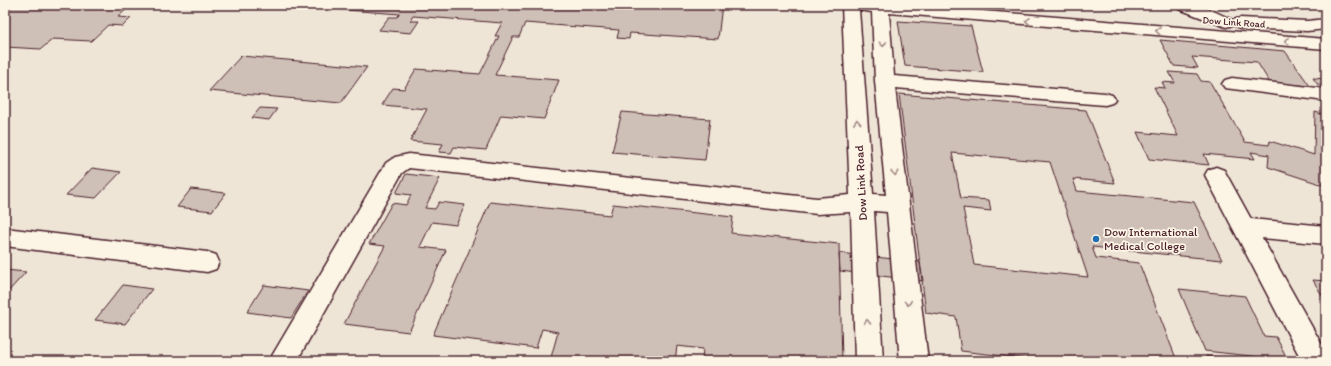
<svg xmlns="http://www.w3.org/2000/svg" width="1331" height="366" viewBox="0 0 1331 366" font-family="Itim,sans-serif">
<rect width="100%" height="100%" fill="#fcf5e5"/>
<filter id="ink" filterUnits="userSpaceOnUse"><feTurbulence type="fractalNoise" baseFrequency=".025" numOctaves="2"/><feDisplacementMap in="SourceGraphic" scale="8" xChannelSelector="R" yChannelSelector="G"/><feConvolveMatrix kernelMatrix="1 2 1 2 8 2 1 2 1" color-interpolation-filters="sRGB"/></filter>
<g filter="url(#ink)">
<path fill="#eee5d7" d="M5,5H1326V361H5Z"/>
<path fill="#cfc0b7" stroke="#4a1f2b" fill-rule="evenodd" d="M5,5H131L118,17L131,18L123,26L108,25L91,41L53,39L41,49L5,47Z
M322,5H722L718,39L630,33L629,39L617,38L619,30L525,23L519,37H513L495,75L559,80L544,119L501,115L486,150L454,147L451,153L439,152L443,144L410,141L427,109L382,105L393,88L404,89L416,69L480,74L499,36H495L502,23L413,16L410,21H419L411,33L379,30L389,17H397L400,14L319,8Z
M898,21L971,26L983,72L905,66Z
M1160,40L1285,51L1310,86L1270,83L1257,62L1192,57L1198,68L1174,66Z
M241,56L367,67L341,103L209,91Z
M1169,72L1197,74L1201,81L1210,82L1245,142L1269,145L1270,141L1314,155L1315,112L1326,115V186L1268,167L1269,155L1251,152L1255,159L1204,154L1209,165L1149,159L1137,132L1178,136L1154,87L1165,88L1162,82L1175,83Z
M1313,78L1326,79V85H1318Z
M899,94L1086,110L1115,183L1073,179L1077,191L1194,202L1222,260L1092,247L1096,258L1139,263L1177,361H1047L961,351L956,317L926,313ZM952,153L1050,162L1088,277L974,265L963,208L991,211L989,200L961,198Z
M260,108L277,109L269,120L252,118Z
M622,112L710,119L705,160L612,152Z
M92,168L121,172L96,198L66,195Z
M406,174L440,178L425,208L435,209L439,202L465,205L456,225L432,222L420,247L446,250L409,332L344,324L385,246L369,244L392,203L406,205L411,195L396,193Z
M191,189L226,193L212,211L177,207Z
M490,202L610,215L613,204L733,217L731,233L839,244L842,361H702L703,349L677,346L675,361H550L558,332L542,329L536,348L433,335Z
M839,253L920,262L923,281L840,271Z
M5,270L26,272L5,295Z
M1313,280L1326,281V302Z
M123,285L152,289L125,324L95,320Z
M264,285L308,291L291,318L247,312Z
M1179,289L1245,296L1264,336L1276,337L1288,360L1205,351Z
M1206,356L1246,361H1208Z"/>
<g fill="none" stroke-linecap="round" stroke-linejoin="round">
<g stroke="#4a1f2b" stroke-width="3">
<path id="minor" d="M842,5H909L1326,39V49L889,13L894,76L1105,93L1112,95L1115,99L1112,103L1105,105L895,88L928,361H900L887,212L874,211L883,361H855L851,212L817,214L409,168L402,173L297,361H269L386,163L395,157L409,154L817,198L850,195ZM859,10L872,12L875,81L886,195L873,194Z
M1177,5H1200L1233,20L1240,18L1307,21L1326,19V29L1307,31L1240,28L1233,25L1226,27L1179,9Z
M1232,78L1326,89V101L1225,88L1222,84L1225,80Z
M1216,167L1224,170L1251,219L1326,226V244L1262,238L1326,352V361H1302L1205,175L1208,170Z
M5,228L207,252L216,255L219,262L216,269L207,272L5,246Z"/>
</g>
<use href="#minor" fill="#fcf5e5" fill-rule="evenodd"/>
</g>
<defs><path id="oneway-chevron" d="M-2-3.5L2.5 0L-2 3.5" fill="none" stroke-width="1.6" stroke-linecap="round" stroke-linejoin="round"/></defs>
<g stroke="#a38a88">
<use href="#oneway-chevron" transform="translate(1028 21) rotate(-176)"/>
<use href="#oneway-chevron" transform="translate(1158 31) rotate(-175)"/>
<use href="#oneway-chevron" transform="translate(1287 41) rotate(-175)"/>
<use href="#oneway-chevron" transform="translate(883 44) rotate(87)"/>
<use href="#oneway-chevron" transform="translate(857 122) rotate(-94)"/>
<use href="#oneway-chevron" transform="translate(895 173) rotate(83)"/>
<use href="#oneway-chevron" transform="translate(908 303) rotate(85)"/>
<use href="#oneway-chevron" transform="translate(867 322) rotate(-92)"/>
</g>
</g>
<circle fill="#1f6fb2" stroke="#fcf5e5" stroke-width="1.5" cx="1096" cy="239" r="4"/>
<g text-anchor="middle" dominant-baseline="central" stroke-width="3.5" stroke-linejoin="round" paint-order="stroke">
<g font-size="10" fill="#4a1f2b" stroke="#fcf5e5">
<text transform="translate(1234 22) rotate(4)">Dow Link Road</text>
</g>
<g font-size="12" fill="#4a1f2b" stroke="#fcf5e5">
<text transform="translate(861 183) rotate(-93)">Dow Link Road</text>
</g>
<g font-size="12" fill="#4a1f2b" stroke="#fcf5e5" text-anchor="start">
<text x="1104" y="232">Dow International<tspan x="1104" dy="14">Medical College</tspan></text>
</g>
</g>
<rect width="1331" height="366" fill="none" stroke="#fcf5e5" stroke-width="20"/>
<rect x="10" y="10" width="1311" height="346" fill="none" stroke="#4a1f2b" stroke-width="1.5" filter="url(#ink)"/>
</svg>
